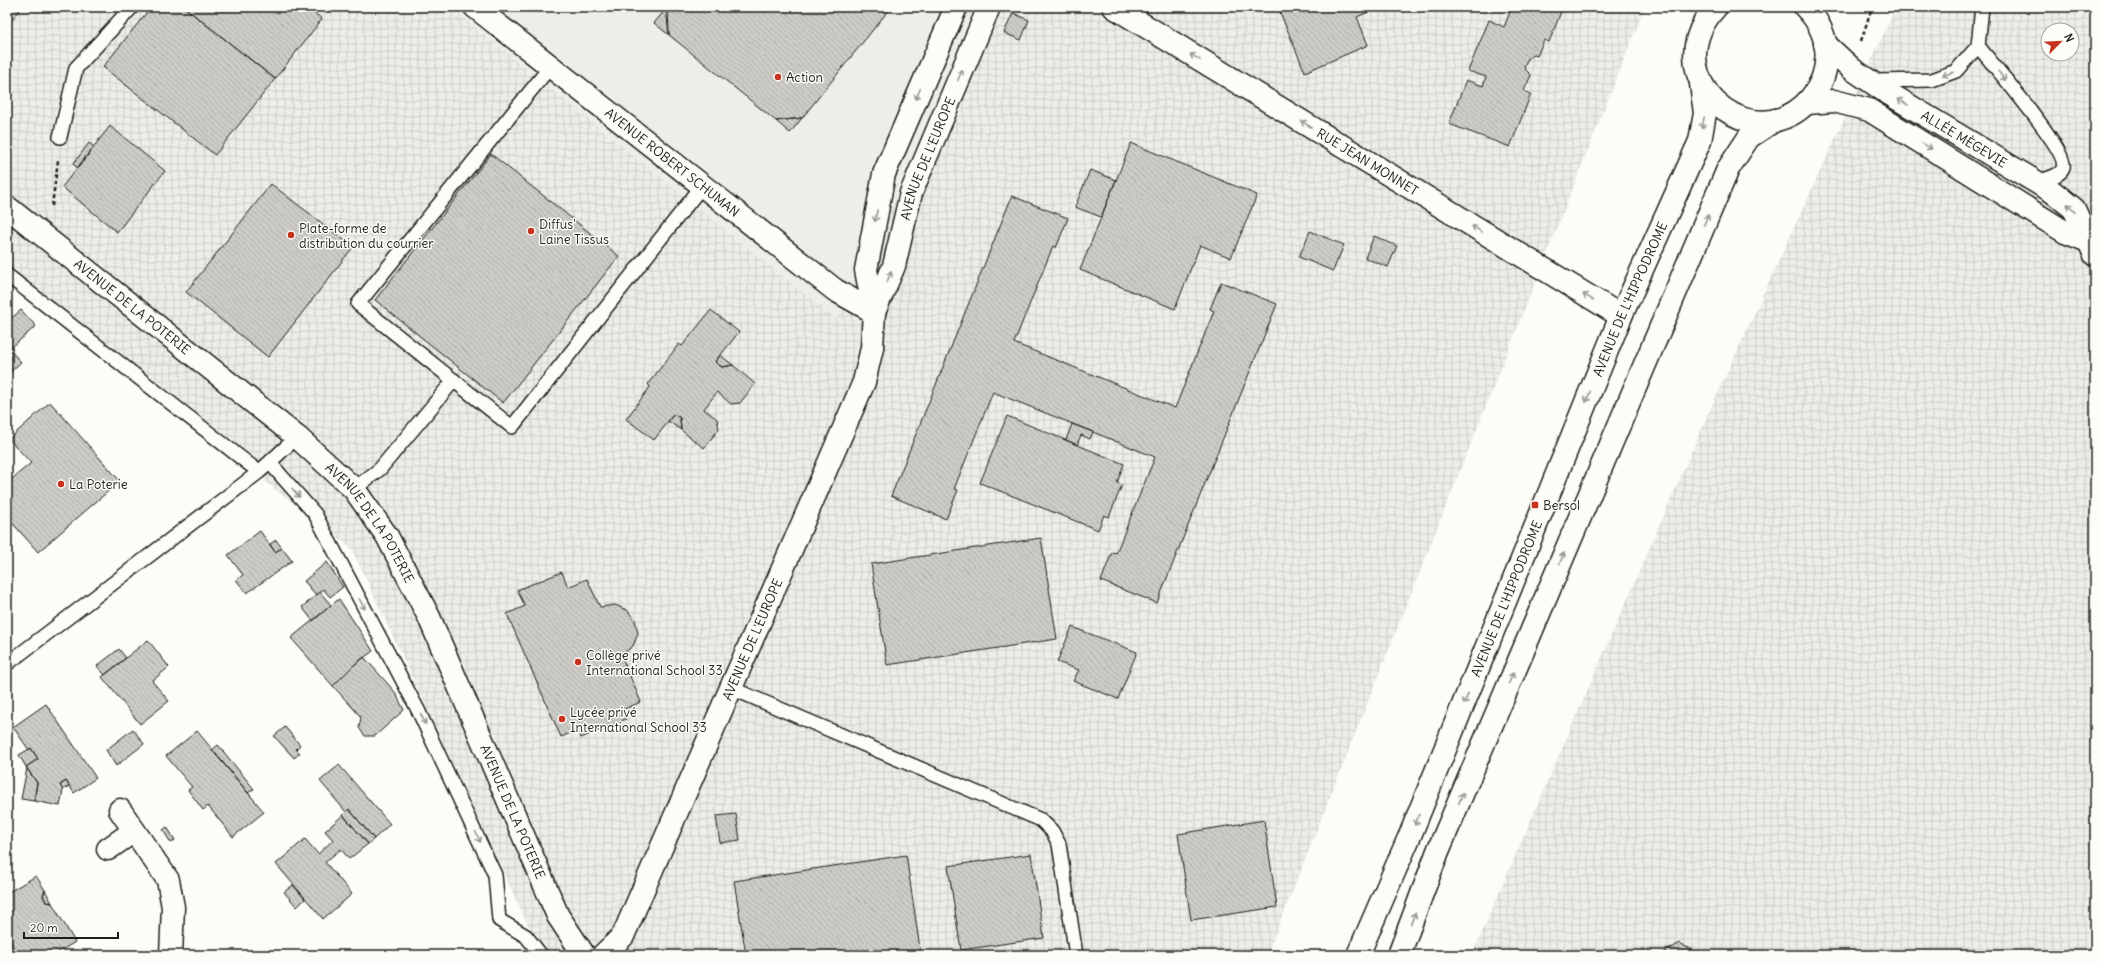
<svg xmlns="http://www.w3.org/2000/svg" width="2102" height="962" viewBox="0 0 2102 962" font-family="Delius,sans-serif">
<defs>
<pattern id="industrial-grid" width="8" height="8" patternUnits="userSpaceOnUse"><rect width="8" height="8" fill="#eeede9"/><path d="M0 4h8M4 0v8" fill="none" stroke="#cccbc7"/></pattern>
<pattern id="building-back-hatch" width="6" height="6" patternUnits="userSpaceOnUse"><rect width="6" height="6" fill="#cccbc8"/><path d="M-1 5l2 2M0 0l6 6M5-1l2 2" fill="none" stroke="#afaeab"/></pattern>
</defs>
<rect width="100%" height="100%" fill="#fdfcf7"/>
<filter id="ink" filterUnits="userSpaceOnUse"><feTurbulence type="fractalNoise" baseFrequency=".025" numOctaves="2"/><feDisplacementMap in="SourceGraphic" scale="8" xChannelSelector="R" yChannelSelector="G"/><feConvolveMatrix kernelMatrix="1 2 1 2 8 2 1 2 1" color-interpolation-filters="sRGB"/></filter>
<g filter="url(#ink)">
<path fill="#eeede9" d="M450,7H992L836,319Z"/>
<path fill="url(#industrial-grid)" fill-rule="evenodd" d="M7,7H450L836,319L992,7H1645L1267,955H542L352,549L7,280Z
M1896,7H2095V955H1472L1708,414ZM2048,30H2072V54H2048Z"/>
<path fill="url(#building-back-hatch)" stroke="#1c1c1c" d="M7,7H16L20,10L7,26Z
M151,7H184L275,79L215,155L103,67Z
M184,7H307L322,19L275,79Z
M668,7H888V11L802,118L776,121L669,35Z
M1285,7H1380L1357,17L1368,45L1305,72L1279,10Z
M1512,7H1563L1549,42L1544,40L1537,56L1534,55L1528,58L1524,68L1531,75L1524,91L1531,94L1510,147L1449,124L1466,80L1483,86L1486,77L1468,71L1489,20L1504,27Z
M666,9L669,35L654,23Z
M1013,13L1029,20L1021,40L1004,33Z
M802,118L790,133L776,121Z
M110,126L165,171L117,232L62,187Z
M89,143L94,147L78,168L73,164Z
M1131,143L1257,195L1231,258L1200,245L1175,309L1080,270Z
M491,154L619,256L503,403L375,300Z
M1090,170L1116,180L1101,217L1075,207Z
M271,184L353,247L268,357L186,292Z
M1012,196L1068,218L1056,248L1053,246L1014,343L1175,408L1214,311L1210,309L1221,282L1277,304L1157,603L1101,581L1112,552L1116,553L1155,457L993,392L954,489L958,490L946,519L891,496Z
M1310,231L1344,245L1333,271L1299,257Z
M1374,236L1397,246L1388,267L1365,258Z
M21,310L36,326L12,347L7,342V322Z
M711,310L739,332L715,362L722,367L733,365L755,384L740,403L731,404L717,392L704,409L717,419L719,429L704,448L681,430L680,418L674,414L654,440L626,419L650,387L648,384L679,344L682,346Z
M7,347L21,362L7,375Z
M720,355L733,365L722,367L715,362Z
M50,402L120,481L38,552L7,517V483L31,463L9,439Z
M674,414L680,418L681,430L668,421Z
M1007,416L1124,464L1117,483L1122,485L1109,517L1104,515L1098,530L980,483Z
M1072,424L1093,432L1090,439L1081,435L1077,445L1066,440Z
M260,531L275,552L282,548L292,561L247,593L236,580L243,575L228,555Z
M1041,538L1057,639L887,665L871,564Z
M276,540L282,548L275,552L270,544Z
M327,562L343,587L330,597L323,589L316,595L304,581Z
M562,572L568,587L587,579L600,607L615,605L627,610L635,620L638,633L633,646L621,655L641,702L622,710L626,719L581,738L578,730L561,737L507,614L525,606L517,590Z
M320,592L331,605L313,621L302,607Z
M339,599L373,651L354,665L333,686L291,638Z
M1072,627L1137,652L1118,699L1073,681L1079,670L1057,662Z
M148,640L169,667L152,681L169,701L140,724L102,677Z
M119,649L126,658L105,675L97,666Z
M364,657L395,692L404,710L375,736H365L359,728L361,717L333,686L354,665Z
M46,704L96,778L74,793L66,781L60,785L63,790L60,806L34,801L37,783L26,767L38,759L31,748L29,750L13,727Z
M285,727L300,745L296,749L300,753L294,758L274,736Z
M133,729L144,744L116,766L106,750Z
M197,731L264,812L233,837L208,806L203,810L188,790L192,787L166,756Z
M218,745L254,789L248,793L212,750Z
M31,748L38,759L26,767L19,755Z
M339,765L390,824L374,839L349,809L346,812L320,781Z
M27,768L37,783L34,801L21,799Z
M66,781L69,786L63,790L60,785Z
M349,809L374,839L368,844L343,815Z
M736,814L740,840L720,843L716,816Z
M343,815L368,844L349,859L341,849L325,862L352,894L323,919L276,864L305,839L318,854L333,840L325,831Z
M1264,820L1277,907L1191,920L1178,834Z
M167,827L175,840L171,843L163,830Z
M1031,854L1044,938L961,950L948,866Z
M906,855L921,955H746L734,881Z
M36,876L45,890L43,896L46,902L52,903L75,942L54,955H18L7,936V893Z
M293,885L305,899L297,907L284,892Z
M45,890L52,903L46,902L43,896Z
M1680,943L1699,955H1660Z"/>
<g fill="none" stroke-linecap="round" stroke-linejoin="round">
<g stroke="#1c1c1c" stroke-width="16">
<path id="lane" d="M1978,46C1992,64 2069,151 2063,168C2061,176 2045,179 2037,182
M550,67L358,304L512,427L702,186
M1874,81L1932,80L1956,71L1978,46L1982,7
M60,137L76,68L132,7
M7,275L259,472L297,437
M270,463L315,514L418,710L495,875L499,920L526,936L541,955
M354,489L380,469L454,380
M7,664L259,472
M731,688L1041,820L1052,831L1059,844L1076,955"/>
</g>
<g stroke="#1c1c1c" stroke-width="25">
<g id="street">
<path id="s1" d="M475,7L835,290L874,312"/>
<path id="s2" d="M1114,7L1621,316"/>
<path id="s3" d="M1825,44L1852,69L1883,90L2053,192L2074,209L2095,255"/>
<path d="M1807,103L1834,101L1869,110L2065,232L2091,242"/>
<path id="s4" d="M7,207L297,437L354,489L387,536L429,617L558,916L584,955"/>
<path id="s5" d="M874,312L894,266L911,193L989,7"/>
<path d="M120,810L168,880L173,907L171,955"/>
<path d="M108,849L134,831"/>
<path id="s6" d="M603,955L623,936L864,382L872,348L874,312L866,270L884,174L956,7"/>
</g>
</g>
<g stroke="#1c1c1c" stroke-width="25">
<g id="secondary">
<path d="M1716,7C1699,25 1690,49 1698,74C1703,89 1711,100 1724,109C1790,155 1864,66 1805,7"/>
<path id="s7" d="M1358,955L1411,833L1621,316L1700,141L1705,113L1701,84"/>
<path d="M1399,955L1438,851L1728,169L1749,137L1775,120"/>
</g>
</g>
<path stroke="#1c1c1c" stroke-width="2.5" stroke-dasharray="4 3" stroke-linecap="butt" d="M1861,41L1872,7
M52,206L58,160"/>
<use href="#lane" stroke="#fdfcf7" stroke-width="13"/>
<use href="#street" stroke="#fdfcf7" stroke-width="22"/>
<use href="#secondary" stroke="#fdfcf7" stroke-width="22"/>
</g>
<defs><path id="oneway-shaft" d="M-6 0H5M1.5-3L5.5 0L1.5 3" fill="none" stroke-width="1.6" stroke-linecap="round" stroke-linejoin="round"/></defs>
<g stroke="#989794">
<use href="#oneway-shaft" transform="translate(1195 57) rotate(-149)"/>
<use href="#oneway-shaft" transform="translate(1948 74) rotate(161)"/>
<use href="#oneway-shaft" transform="translate(960 75) rotate(-67)"/>
<use href="#oneway-shaft" transform="translate(2002 76) rotate(51)"/>
<use href="#oneway-shaft" transform="translate(918 94) rotate(113)"/>
<use href="#oneway-shaft" transform="translate(1903 102) rotate(-149)"/>
<use href="#oneway-shaft" transform="translate(1703 123) rotate(102)"/>
<use href="#oneway-shaft" transform="translate(1306 124) rotate(-149)"/>
<use href="#oneway-shaft" transform="translate(1927 146) rotate(32)"/>
<use href="#oneway-shaft" transform="translate(2071 208) rotate(-132)"/>
<use href="#oneway-shaft" transform="translate(876 216) rotate(101)"/>
<use href="#oneway-shaft" transform="translate(1706 220) rotate(-66)"/>
<use href="#oneway-shaft" transform="translate(1477 229) rotate(-149)"/>
<use href="#oneway-shaft" transform="translate(889 277) rotate(-67)"/>
<use href="#oneway-shaft" transform="translate(1588 297) rotate(-149)"/>
<use href="#oneway-shaft" transform="translate(1588 397) rotate(112)"/>
<use href="#oneway-shaft" transform="translate(296 493) rotate(49)"/>
<use href="#oneway-shaft" transform="translate(1562 558) rotate(-67)"/>
<use href="#oneway-shaft" transform="translate(362 604) rotate(62)"/>
<use href="#oneway-shaft" transform="translate(1511 678) rotate(-67)"/>
<use href="#oneway-shaft" transform="translate(1466 699) rotate(112)"/>
<use href="#oneway-shaft" transform="translate(423 719) rotate(65)"/>
<use href="#oneway-shaft" transform="translate(1461 798) rotate(-67)"/>
<use href="#oneway-shaft" transform="translate(1417 820) rotate(112)"/>
<use href="#oneway-shaft" transform="translate(478 837) rotate(65)"/>
<use href="#oneway-shaft" transform="translate(1413 918) rotate(-69)"/>
</g>
</g>
<g fill="#c8321e" stroke="#fdfcf7" stroke-width="1.5">
<circle cx="778" cy="77" r="4"/>
<circle cx="531" cy="231" r="4"/>
<circle cx="291" cy="235" r="4"/>
<circle cx="61" cy="484" r="4"/>
<rect x="1531" y="501" width="8" height="8" rx="2"/>
<circle cx="578" cy="662" r="4"/>
<circle cx="562" cy="719" r="4"/>
</g>
<g text-anchor="middle" dominant-baseline="central" stroke-width="3" stroke-linejoin="round" paint-order="stroke">
<g font-size="13" fill="#1c1c1c" stroke="#fdfcf7" text-anchor="start">
<text x="786" y="77">Action</text>
<text x="539" y="224">Diffus'<tspan x="539" dy="15">Laine Tissus</tspan></text>
<text x="299" y="228">Plate-forme de<tspan x="299" dy="15">distribution du courrier</tspan></text>
<text x="69" y="484">La Poterie</text>
<text x="1543" y="505">Bersol</text>
<text x="586" y="655">Collège privé<tspan x="586" dy="15">International School 33</tspan></text>
<text x="570" y="712">Lycée privé<tspan x="570" dy="15">International School 33</tspan></text>
</g>
<g font-size="13" fill="#1c1c1c" stroke="#fdfcf7">
<text stroke="none"><textPath href="#s3" startOffset="169">ALLÉE MÈGEVIE</textPath></text>
<text stroke="none"><textPath href="#s5" startOffset="163">AVENUE DE L'EUROPE</textPath></text>
<text stroke="none"><textPath href="#s2" startOffset="297">RUE JEAN MONNET</textPath></text>
<text stroke="none"><textPath href="#s1" startOffset="251">AVENUE ROBERT SCHUMAN</textPath></text>
<text stroke="none"><textPath href="#s7" startOffset="710">AVENUE DE L'HIPPODROME</textPath></text>
<text stroke="none"><textPath href="#s4" startOffset="160">AVENUE DE LA POTERIE</textPath></text>
<text stroke="none"><textPath href="#s4" startOffset="484">AVENUE DE LA POTERIE</textPath></text>
<text stroke="none"><textPath href="#s7" startOffset="386">AVENUE DE L'HIPPODROME</textPath></text>
<text stroke="none"><textPath href="#s6" startOffset="351">AVENUE DE L'EUROPE</textPath></text>
<text stroke="none"><textPath href="#s4" startOffset="808">AVENUE DE LA POTERIE</textPath></text>
</g>
</g>
<rect width="2102" height="962" fill="none" stroke="#fdfcf7" stroke-width="24"/>
<rect x="12" y="12" width="2078" height="938" fill="none" stroke="#1c1c1c" stroke-width="1.5" filter="url(#ink)"/>
<g transform="translate(2060 42) rotate(66)"><circle r="19" fill="#fdfcf7" stroke="#a3a29f"/>
<path d="M0-3L7 15L0 10L-7 15Z" fill="#c8321e"/>
<text y="-6" font-size="11" font-weight="bold" text-anchor="middle" fill="#1c1c1c">N</text>
</g>
<path d="M24 932v6h94v-6" fill="none" stroke="#1c1c1c" stroke-width="2"/>
<text x="30" y="932" font-size="12" fill="#1c1c1c" stroke="#fdfcf7" stroke-width="3" paint-order="stroke">20 m</text>
</svg>
